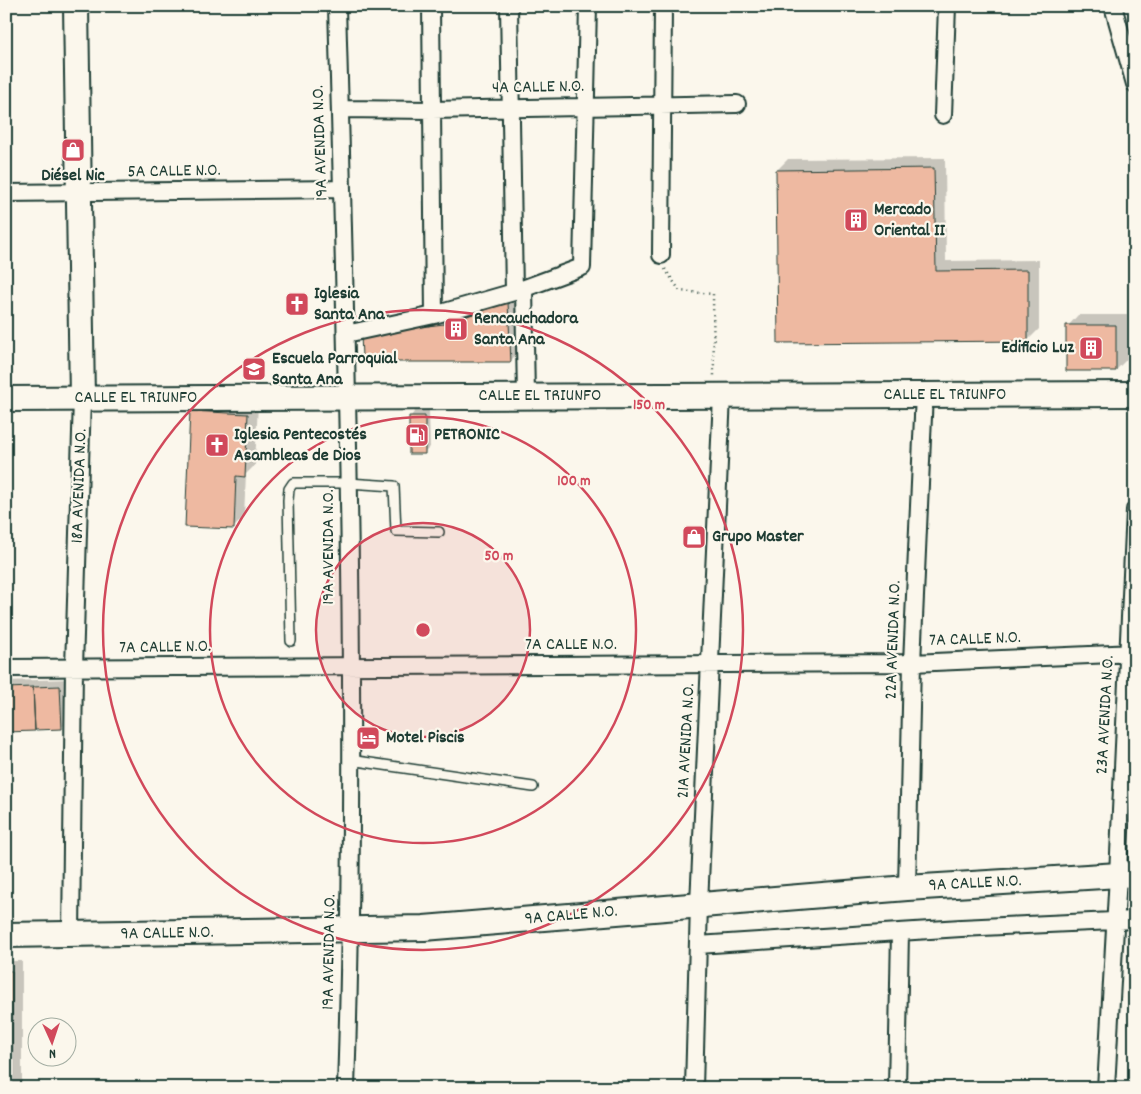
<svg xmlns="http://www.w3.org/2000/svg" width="1141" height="1094" viewBox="0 0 1141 1094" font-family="Dekko,sans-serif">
<rect width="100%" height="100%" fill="#fbf7ec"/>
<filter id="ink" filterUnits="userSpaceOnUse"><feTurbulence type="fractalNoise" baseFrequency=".02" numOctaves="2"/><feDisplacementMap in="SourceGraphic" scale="10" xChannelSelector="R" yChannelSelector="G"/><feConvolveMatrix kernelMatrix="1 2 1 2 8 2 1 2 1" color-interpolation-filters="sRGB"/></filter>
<g filter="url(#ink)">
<path fill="#0003" d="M945,158L946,261L1039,260V329L1028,340L777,170L788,159Z
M515,295L518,353L510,361L363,335Z
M1078,315H1127V359L1116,370L1068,326Z
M202,401L258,404L255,465L246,474L244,517L233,528L191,412Z
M415,411H429L430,447L425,452L410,417Z
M6,676L7,681L68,679L69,719L62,727L9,731L6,737Z
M6,961H22V1088H6Z"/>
<path fill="#eeb9a1" stroke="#1f3d34" d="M934,168L936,271L1028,270V341L778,343L776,170Z
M508,302L511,362H375L376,358L362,357L361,334L444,324Z
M1066,325H1116V371H1066Z
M190,411L248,414L245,477L236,476L234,529L185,527Z
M409,416H425V454H409Z
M60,686L62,729L35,730L33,687Z
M33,687L35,731L6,732V688Z
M6,971H12V1088H6Z"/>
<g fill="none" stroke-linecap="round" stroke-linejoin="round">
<g stroke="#1f3d34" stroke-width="12">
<path id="lane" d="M291,641L288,500L289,489L293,483H348L394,486L396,531L439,532
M350,760L533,787"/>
</g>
<g stroke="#1f3d34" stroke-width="20">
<path id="street" d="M337,6C347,366 358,727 346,1088
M431,6L434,315
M509,6L514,292
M1113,6L1135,84
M340,109L432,110L737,104
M943,115L947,6
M6,193L342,189
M661,255L663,6
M524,288L526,396
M346,334L434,315L514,292L582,267L588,6
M6,668L912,663L1135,653
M907,888L912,663L924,394
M71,935L74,668L82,398
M698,945L961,928L1135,920
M694,1088L699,904L722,396
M897,1088L900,932
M1106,1088L1118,875L1135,510"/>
</g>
<g stroke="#1f3d34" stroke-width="28">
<path id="secondary" d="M76,6L82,398
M6,399L1135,394
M6,935L424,928L907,888L1135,874"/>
</g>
<path stroke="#1f3d34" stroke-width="2.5" stroke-dasharray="1 4" stroke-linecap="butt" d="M665,269L680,291L713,294L714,377"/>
<use href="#lane" stroke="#fbf7ec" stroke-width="9"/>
<use href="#street" stroke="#fbf7ec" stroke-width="16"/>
<use href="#secondary" stroke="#fbf7ec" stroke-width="24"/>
</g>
</g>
<circle cx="423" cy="630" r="107" fill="#d1495b" fill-opacity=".12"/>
<g fill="none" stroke="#d1495b" stroke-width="2.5">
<circle cx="423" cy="630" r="107"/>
<circle cx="423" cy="630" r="213"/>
<circle cx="423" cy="630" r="320"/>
</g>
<defs>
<g id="shop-square" transform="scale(1.25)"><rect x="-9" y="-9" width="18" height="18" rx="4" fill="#d1495b" stroke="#fbf7ec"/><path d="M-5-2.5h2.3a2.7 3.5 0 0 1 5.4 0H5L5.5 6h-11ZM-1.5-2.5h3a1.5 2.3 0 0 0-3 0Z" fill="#fff"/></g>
<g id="building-square" transform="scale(1.25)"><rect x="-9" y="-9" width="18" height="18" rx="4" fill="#d1495b" stroke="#fbf7ec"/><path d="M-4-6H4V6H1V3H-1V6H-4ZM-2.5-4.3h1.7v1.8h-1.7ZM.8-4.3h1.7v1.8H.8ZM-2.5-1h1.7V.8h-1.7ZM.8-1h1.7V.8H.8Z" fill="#fff"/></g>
<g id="church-square" transform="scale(1.25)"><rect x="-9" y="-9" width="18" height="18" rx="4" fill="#d1495b" stroke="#fbf7ec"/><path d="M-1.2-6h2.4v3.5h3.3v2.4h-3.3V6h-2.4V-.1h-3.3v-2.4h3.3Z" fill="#fff"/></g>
<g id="school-square" transform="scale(1.25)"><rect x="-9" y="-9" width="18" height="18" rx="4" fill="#d1495b" stroke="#fbf7ec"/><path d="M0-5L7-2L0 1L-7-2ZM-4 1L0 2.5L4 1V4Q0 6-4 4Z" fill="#fff"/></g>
<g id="fuel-square" transform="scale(1.25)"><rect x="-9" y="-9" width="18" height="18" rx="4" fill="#d1495b" stroke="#fbf7ec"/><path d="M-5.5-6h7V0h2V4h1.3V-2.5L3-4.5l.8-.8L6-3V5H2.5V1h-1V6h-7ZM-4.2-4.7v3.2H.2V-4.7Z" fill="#fff"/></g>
<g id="hotel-square" transform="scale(1.25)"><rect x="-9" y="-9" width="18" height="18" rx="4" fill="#d1495b" stroke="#fbf7ec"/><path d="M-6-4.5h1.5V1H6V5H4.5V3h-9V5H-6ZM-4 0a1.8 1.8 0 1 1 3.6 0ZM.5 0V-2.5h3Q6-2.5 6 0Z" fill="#fff"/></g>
</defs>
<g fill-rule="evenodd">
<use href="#shop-square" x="73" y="150"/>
<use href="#building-square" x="856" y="220"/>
<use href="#church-square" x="297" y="304"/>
<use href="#building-square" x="456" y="329"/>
<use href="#building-square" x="1091" y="348"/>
<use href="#school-square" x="254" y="369"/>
<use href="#fuel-square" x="417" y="435"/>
<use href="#church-square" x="217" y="445"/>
<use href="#shop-square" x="694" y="537"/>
<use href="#hotel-square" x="368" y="738"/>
</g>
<g text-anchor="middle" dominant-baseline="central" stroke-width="4.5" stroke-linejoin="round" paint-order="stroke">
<g font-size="18" fill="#1f3d34" stroke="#fbf7ec">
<text transform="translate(538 88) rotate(-1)">4A CALLE N.O.</text>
<text transform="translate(321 143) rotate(-92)">19A AVENIDA N.O.</text>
<text transform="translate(174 172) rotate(-1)">5A CALLE N.O.</text>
<text x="945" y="395">CALLE EL TRIUNFO</text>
<text x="540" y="396">CALLE EL TRIUNFO</text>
<text x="136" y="398">CALLE EL TRIUNFO</text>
<text transform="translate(80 486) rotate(-88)">18A AVENIDA N.O.</text>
<text transform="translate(329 547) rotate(-90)">19A AVENIDA N.O.</text>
<text transform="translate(894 640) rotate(-88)">22A AVENIDA N.O.</text>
<text transform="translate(975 640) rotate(-2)">7A CALLE N.O.</text>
<text x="571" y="645">7A CALLE N.O.</text>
<text transform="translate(165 648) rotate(-1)">7A CALLE N.O.</text>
<text transform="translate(1106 715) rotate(-87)">23A AVENIDA N.O.</text>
<text transform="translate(687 741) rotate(-87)">21A AVENIDA N.O.</text>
<text transform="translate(975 884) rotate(-3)">9A CALLE N.O.</text>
<text transform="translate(571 916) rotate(-5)">9A CALLE N.O.</text>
<text transform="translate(167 934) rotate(-1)">9A CALLE N.O.</text>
<text transform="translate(330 952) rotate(-89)">19A AVENIDA N.O.</text>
</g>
<g font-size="18" font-weight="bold" fill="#1f3d34" stroke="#fbf7ec" text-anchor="start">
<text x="73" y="176" text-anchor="middle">Diésel Nic</text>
<text x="874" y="210">Mercado<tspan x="874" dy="21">Oriental II</tspan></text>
<text x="314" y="294">Iglesia<tspan x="314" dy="21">Santa Ana</tspan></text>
<text x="474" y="319">Rencauchadora<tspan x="474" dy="21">Santa Ana</tspan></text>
<text x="1074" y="348" text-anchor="end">Edificio Luz</text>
<text x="272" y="359">Escuela Parroquial<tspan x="272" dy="21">Santa Ana</tspan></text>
<text x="234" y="435">Iglesia Pentecostés<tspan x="234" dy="21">Asambleas de Dios</tspan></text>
<text x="434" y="435">PETRONIC</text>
<text x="712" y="537">Grupo Master</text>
<text x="386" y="738">Motel Piscis</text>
</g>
</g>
<circle cx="423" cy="630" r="8" fill="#d1495b" stroke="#fbf7ec" stroke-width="2.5"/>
<g font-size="15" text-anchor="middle" font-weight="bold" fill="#d1495b" stroke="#fbf7ec" stroke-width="4.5" stroke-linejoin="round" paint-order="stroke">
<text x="649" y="409">150 m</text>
<text x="574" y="485">100 m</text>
<text x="499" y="560">50 m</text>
</g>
<rect width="1141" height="1094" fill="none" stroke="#fbf7ec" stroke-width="25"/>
<rect x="12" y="12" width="1116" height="1069" fill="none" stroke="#1f3d34" stroke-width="2" filter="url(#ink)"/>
<g transform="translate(52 1042) rotate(177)"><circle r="24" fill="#fbf7ec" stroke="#a3ada2"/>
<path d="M0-4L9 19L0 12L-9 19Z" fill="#d1495b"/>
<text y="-8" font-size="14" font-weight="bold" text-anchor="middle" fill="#1f3d34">N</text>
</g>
</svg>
